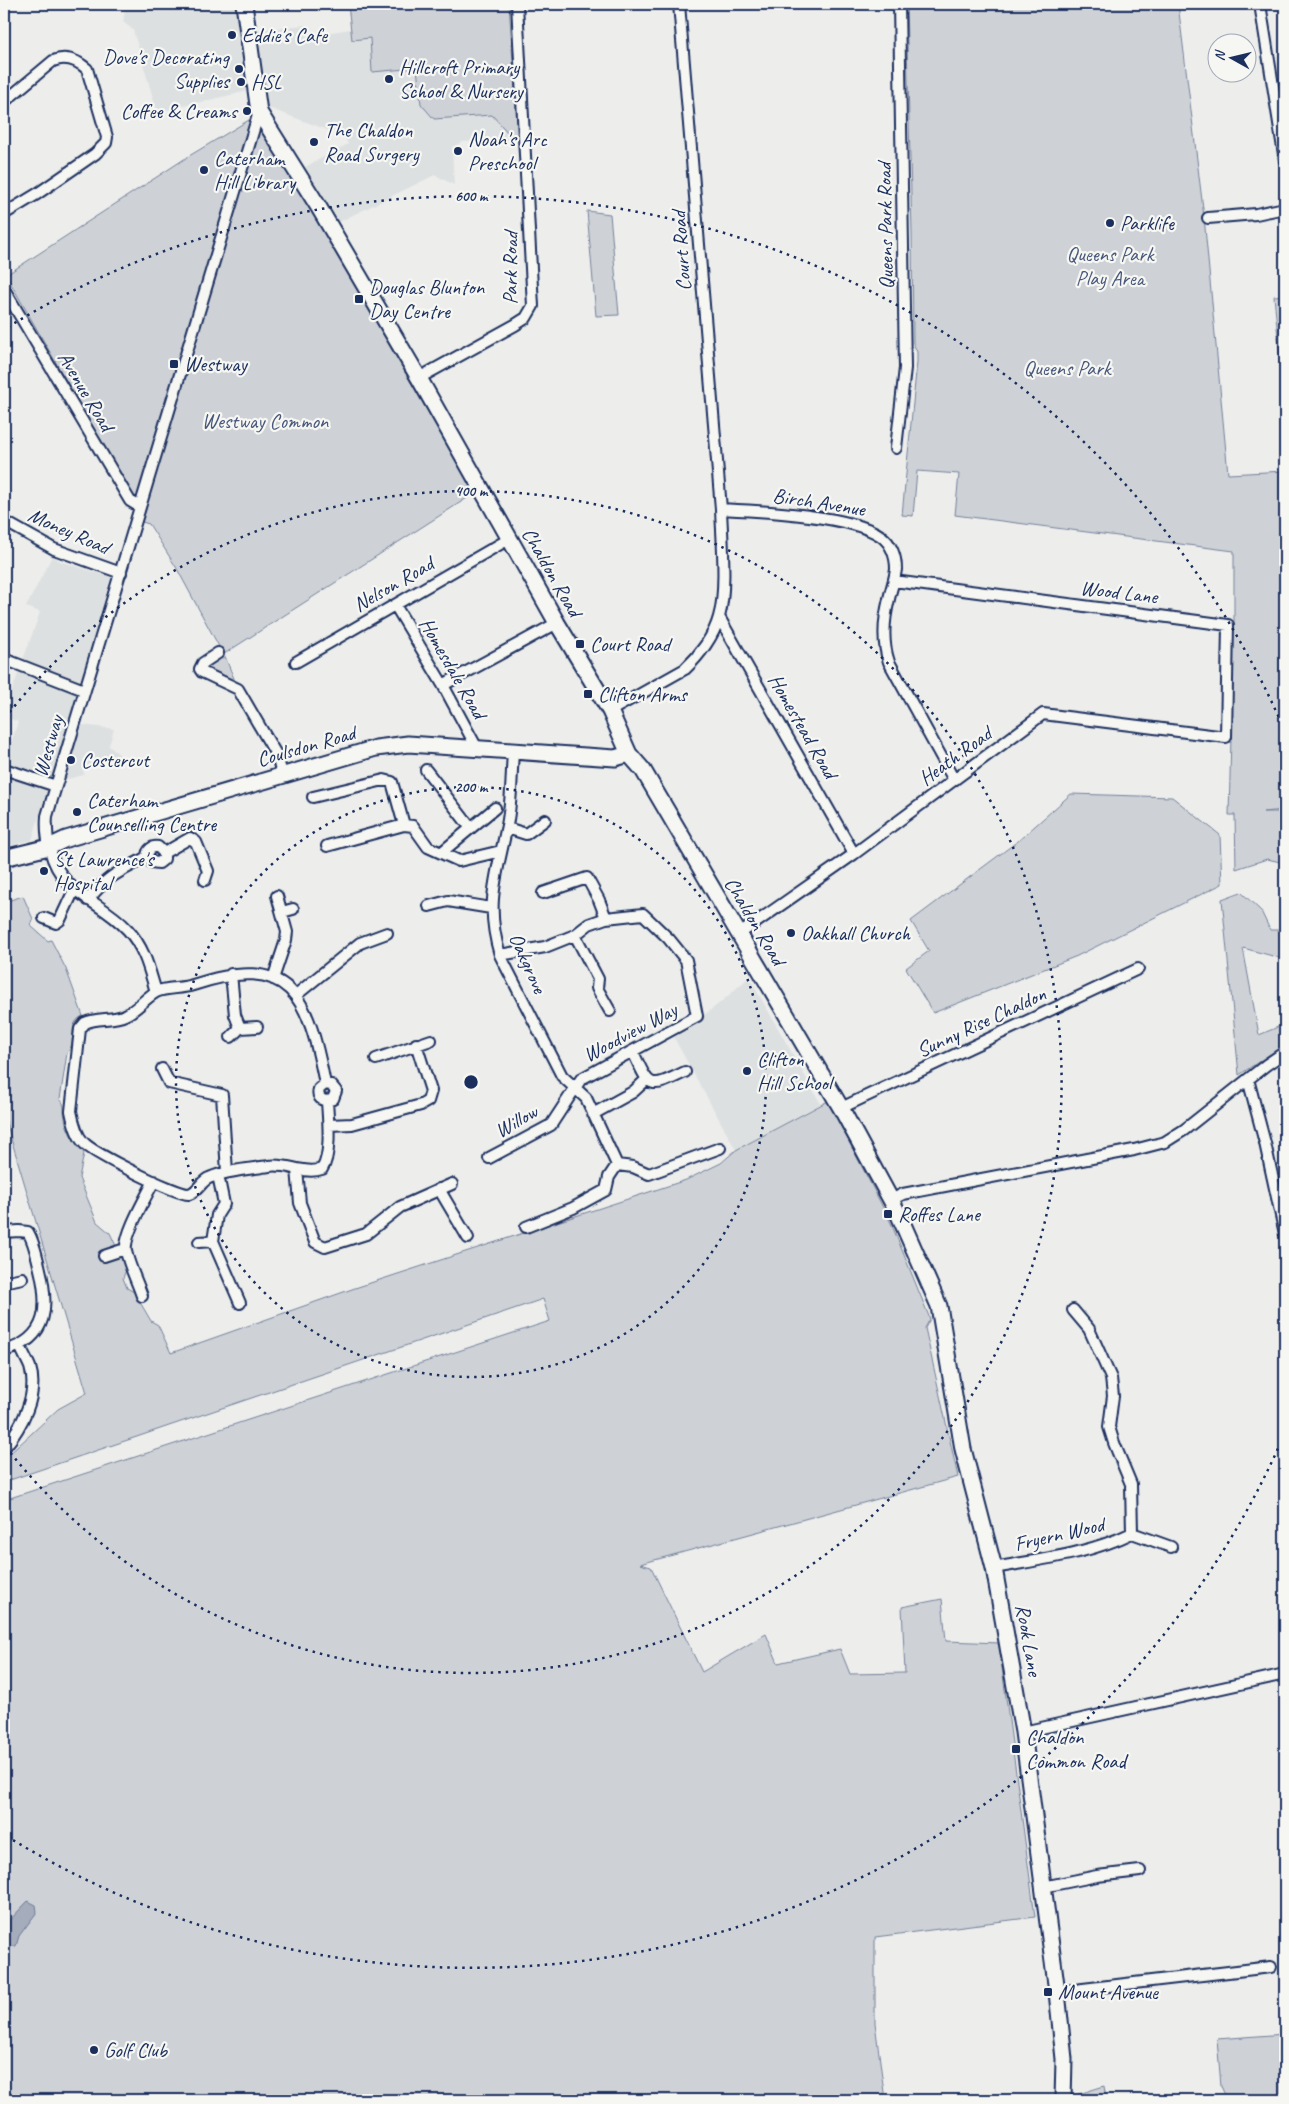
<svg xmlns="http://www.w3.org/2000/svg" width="1289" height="2104" viewBox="0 0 1289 2104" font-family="Caveat,sans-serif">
<rect width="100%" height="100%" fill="#edeeec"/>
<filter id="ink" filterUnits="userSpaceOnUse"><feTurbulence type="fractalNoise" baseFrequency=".02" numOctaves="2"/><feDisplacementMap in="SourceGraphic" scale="10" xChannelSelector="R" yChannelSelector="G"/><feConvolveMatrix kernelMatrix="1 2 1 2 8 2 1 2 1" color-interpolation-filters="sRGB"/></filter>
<g filter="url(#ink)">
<path fill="#dde0e1" d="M126,4H237L248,91L157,112L133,30L123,22Z
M348,4H509L518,139L462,142L452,147L454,185L435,175L339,222L305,167L348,144L344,136L268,108L256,30L305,25L306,36L350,29Z
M52,556L62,562L111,577L68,723L114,729L109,746L121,756L83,767L84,775L63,780L39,817L32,840L4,847V763L18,722L4,716V713L40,612L26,607Z
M749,977L821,1104L736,1150L674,1038L721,1002Z"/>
<path fill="#ced2d7" stroke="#74809a" d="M348,4H509L518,134L510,135L492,115L434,119L421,104L417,68L372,72L370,38L352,40Z
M906,4H1178L1204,217L1228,474L1285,471V810L1263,812H1285V863L1267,859L1236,869L1235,815H1229L1234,622V551L955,515L959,474L917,471L913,516L902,515L917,362V352L913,343L912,233Z
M249,120L261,124L475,493L224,654L235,681L234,683L208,671V665L223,654L176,567L149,524L142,522L147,505L133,498L6,275L189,156Z
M587,211L610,214L619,315L596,316Z
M1285,295V411L1274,296Z
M1071,794L1172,797L1220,835L1222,884L1077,956L933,1013L906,968L929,951L911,921L1018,841Z
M1241,892L1261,911L1270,930H1285V957L1280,958L1243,948L1259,1035L1285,1024V1044L1239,1075L1222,899Z
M23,896L33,919L31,926L48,941L51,940L66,969L83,1016C66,1023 78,1042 67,1053L60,1099C66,1105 63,1110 65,1118C67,1132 75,1142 84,1153L79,1178L97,1222L110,1233L116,1246L102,1251L122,1257L126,1270L123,1278L127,1288L134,1292L151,1321L158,1325L171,1353L355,1288L686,1180L721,1163L736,1150L828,1101L891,1223L930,1319L925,1328L958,1477L640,1564L651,1567L702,1672L766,1634L778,1663L840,1649L850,1674L905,1673L902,1607L942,1599L946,1641L1000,1643L1001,1660L1035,1917L875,1937V2023L885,2100H4V1500L550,1321L543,1299L4,1482V1459L58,1409L87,1393L4,1115V902Z
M1285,2034V2100H1227L1221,2086L1217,2039Z
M1104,2086L1106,2100H1060Z"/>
<path fill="#a5acbc" stroke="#6e7a96" d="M28,1901L36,1905L37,1912L19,1936L16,1946L8,1947L4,1955V1926Z"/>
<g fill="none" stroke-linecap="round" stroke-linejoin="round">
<g stroke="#1b2f5e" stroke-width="14">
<path id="street" d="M1260,4L1285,161
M4,102L53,61C65,56 77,60 87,69L107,137L106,143L95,154L37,194L4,214
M1208,218L1256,214L1285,208
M4,289L130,501L140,507
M419,378L515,325L526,318L533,306L517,4
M896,448L905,368L899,4
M721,509C760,511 851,515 881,536C891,543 896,556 896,569C895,579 891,589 889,599C884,619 882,642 889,662L954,780
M4,521L54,549L121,573
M395,605L443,685L478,750
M719,617L854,854
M218,653L203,663L200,669L202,672L238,689L277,756L282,774
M4,659L84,690
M296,662L509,539
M443,685L557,623
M610,711L685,669C699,656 714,636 719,617C727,590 722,538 721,509L679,4
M513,753C511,778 512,805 506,830C496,878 485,905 500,955L562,1076L586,1098L617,1165
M4,769L56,786
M426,770L470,827
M313,797L384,780L392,782L404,825
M507,828L526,834L545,820
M327,846L404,825L413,826L428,847L459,861L501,851
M442,852L495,808
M164,853L190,838L196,842L208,871L205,880
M147,857L151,862L159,863L164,859V853
M147,857C147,850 152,846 158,847L164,853
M543,893L587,878L599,900L606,918
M88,900C109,874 120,872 147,857
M429,906L448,901L491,908
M282,912L293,909
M44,918L56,923L60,920L74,890
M575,935L598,979L597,988L610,1011
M738,935L854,854L1043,714L1226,737L1228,625L894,581
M231,974L235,1015L240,1028
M273,979L286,940L287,932L277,896
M156,992C149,969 145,949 128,930C100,899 62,896 50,850C47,838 46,828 47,816L259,112
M296,995L360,943L387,933
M231,1037L240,1028L257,1027
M633,1052C650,1088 648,1090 685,1072
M376,1059L431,1040
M162,1069L169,1083L222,1095L227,1172
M1248,1079L1265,1143L1285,1234
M325,1084C308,997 292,952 193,985C181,989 166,987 156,992C145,998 137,1010 125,1015C113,1021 97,1017 85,1023L80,1029L71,1111C73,1121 76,1134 83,1142C92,1153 177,1195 189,1194C198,1192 201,1181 209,1178C228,1170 250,1169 269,1166C287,1163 305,1175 322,1169C332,1154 328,1119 327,1101
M325,1084L331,1085L336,1091L333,1099L327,1101
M325,1084L319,1089C317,1096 320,1100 327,1101
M841,1108L1138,969
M593,1114L633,1092L646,1080
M329,1125L352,1124L421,1105L428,1101L431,1091L416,1044
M489,1158L551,1125L581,1079L697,1016L686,960L669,939L643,914L606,918L589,924L575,935L545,947L500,955
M297,1169L300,1203L315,1242L325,1247L366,1234L400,1207L452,1184
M218,1175L224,1204L217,1215L213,1241L240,1303
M439,1189L468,1238
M891,1200L903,1194L1134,1150L1165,1142L1184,1130L1266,1065L1285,1052
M526,1227L573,1208L606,1190L609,1177L617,1165L633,1167L649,1174L720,1148
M4,1232L19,1231L28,1232C34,1242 36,1253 39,1265C49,1304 50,1339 4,1351
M199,1242L213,1241
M104,1256L125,1249
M4,1282L22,1278
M142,1296C137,1281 129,1266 126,1251C123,1236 147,1195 154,1181
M4,1448C21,1428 39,1395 30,1367C27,1360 23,1353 20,1346
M1132,1533L1171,1547
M994,1568C1042,1559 1089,1554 1132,1533L1131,1484L1114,1443L1109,1427L1113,1396L1111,1378L1089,1329L1073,1310
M1023,1732L1285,1674
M1043,1887L1097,1876L1140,1871
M1057,1992L1271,1967"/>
</g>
<g stroke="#1b2f5e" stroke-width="19">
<path id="secondary" d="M244,4L259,112L318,206L419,378L557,623L610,711L629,754L643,770L841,1108L898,1213L939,1306L963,1449L994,1568L1023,1732L1057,1992L1064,2059L1063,2100
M4,858L49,847L66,839L376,748L408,744L615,758L629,754"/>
</g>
<use href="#street" stroke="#f6f6f2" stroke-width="10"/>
<use href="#secondary" stroke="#f6f6f2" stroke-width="15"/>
</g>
</g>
<g fill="none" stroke="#1b2f5e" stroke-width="2.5" stroke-dasharray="2.5 5">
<circle cx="471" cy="1082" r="295"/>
<path d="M5 718A591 591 0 1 1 5 1446"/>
<path d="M1284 1435A886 886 0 0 1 8 1837M8 327A886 886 0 0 1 1284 729"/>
</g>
<g fill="#1b2f5e" stroke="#f6f6f2" stroke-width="2">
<circle cx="232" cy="35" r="5"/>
<circle cx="239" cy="69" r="5"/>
<circle cx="389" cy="79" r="5"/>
<circle cx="241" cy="82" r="5"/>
<circle cx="247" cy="111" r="5"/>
<circle cx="314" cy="142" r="5"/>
<circle cx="458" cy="151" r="5"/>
<circle cx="204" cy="170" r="5"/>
<circle cx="1110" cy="223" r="5"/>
<rect x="354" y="294" width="10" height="10" rx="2.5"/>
<rect x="169" y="359" width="10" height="10" rx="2.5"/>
<rect x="575" y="639" width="10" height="10" rx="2.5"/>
<rect x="583" y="689" width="10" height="10" rx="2.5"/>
<circle cx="71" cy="760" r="5"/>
<circle cx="77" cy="812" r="5"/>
<circle cx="44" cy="871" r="5"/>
<circle cx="791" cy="933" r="5"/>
<circle cx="747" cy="1071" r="5"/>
<rect x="883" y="1209" width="10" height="10" rx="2.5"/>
<rect x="1011" y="1744" width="10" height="10" rx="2.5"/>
<rect x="1043" y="1987" width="10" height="10" rx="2.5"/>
<circle cx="94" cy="2050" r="5"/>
</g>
<g text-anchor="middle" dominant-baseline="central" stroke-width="4.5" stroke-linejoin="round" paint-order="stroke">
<g font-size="21" fill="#1b2f5e" stroke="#f6f6f2" text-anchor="start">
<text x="242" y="35">Eddie's Cafe</text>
<text x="229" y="57" text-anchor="end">Dove's Decorating<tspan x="229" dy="24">Supplies</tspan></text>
<text x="399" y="67">Hillcroft Primary<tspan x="399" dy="24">School &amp; Nursery</tspan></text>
<text x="251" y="82">HSL</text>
<text x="237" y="111" text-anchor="end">Coffee &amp; Creams</text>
<text x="324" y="130">The Chaldon<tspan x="324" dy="24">Road Surgery</tspan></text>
<text x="468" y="139">Noah's Arc<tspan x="468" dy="24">Preschool</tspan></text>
<text x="214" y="158">Caterham<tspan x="214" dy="24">Hill Library</tspan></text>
<text x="1120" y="223">Parklife</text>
<text x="369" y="287">Douglas Blunton<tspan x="369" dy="24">Day Centre</tspan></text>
<text x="184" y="364">Westway</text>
<text x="590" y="644">Court Road</text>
<text x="598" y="694">Clifton Arms</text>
<text x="81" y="760">Costercut</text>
<text x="87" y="800">Caterham<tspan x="87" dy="24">Counselling Centre</tspan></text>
<text x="54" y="859">St Lawrence's<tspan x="54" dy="24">Hospital</tspan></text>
<text x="801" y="933">Oakhall Church</text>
<text x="757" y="1059">Clifton<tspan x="757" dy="24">Hill School</tspan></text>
<text x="898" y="1214">Roffes Lane</text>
<text x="1026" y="1737">Chaldon<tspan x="1026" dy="24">Common Road</tspan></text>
<text x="1058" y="1992">Mount Avenue</text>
<text x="104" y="2050">Golf Club</text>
</g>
<g font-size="21" fill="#1b2f5e" stroke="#f6f6f2">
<text transform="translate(885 226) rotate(-91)">Queens Park Road</text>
<text transform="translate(681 251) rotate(-94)">Court Road</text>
<text transform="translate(510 268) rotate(-90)">Park Road</text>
<text transform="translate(86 391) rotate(59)">Avenue Road</text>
<text transform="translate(819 502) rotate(9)">Birch Avenue</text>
<text transform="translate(69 531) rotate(24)">Money Road</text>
<text transform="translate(552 572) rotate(60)">Chaldon Road</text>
<text transform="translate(393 584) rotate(-30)">Nelson Road</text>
<text transform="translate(1119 592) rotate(7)">Wood Lane</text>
<text transform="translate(453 668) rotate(60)">Homesdale Road</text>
<text transform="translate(803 726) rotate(60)">Homestead Road</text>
<text transform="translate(48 746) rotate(-74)">Westway</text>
<text transform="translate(306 746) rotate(-16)">Coulsdon Road</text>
<text transform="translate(955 756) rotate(-36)">Heath Road</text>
<text transform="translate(755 921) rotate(59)">Chaldon Road</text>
<text transform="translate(528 963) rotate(66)">Oakgrove</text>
<text transform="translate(981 1022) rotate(-25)">Sunny Rise Chaldon</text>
<text transform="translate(630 1032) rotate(-28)">Woodview Way</text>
<text transform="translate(516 1121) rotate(-30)">Willow</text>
<text transform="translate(1059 1534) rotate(-13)">Fryern Wood</text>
<text transform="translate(1029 1640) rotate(80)">Rook Lane</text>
</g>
<g font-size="21" fill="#48587c" stroke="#f6f6f2">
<text x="1110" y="254">Queens Park<tspan x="1110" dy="24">Play Area</tspan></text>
<text x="1067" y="368">Queens Park</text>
<text x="265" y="421">Westway Common</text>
</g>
</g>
<circle cx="471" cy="1082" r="8" fill="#1b2f5e" stroke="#f6f6f2" stroke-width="2.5"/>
<g font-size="15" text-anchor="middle" font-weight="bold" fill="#1b2f5e" stroke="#f6f6f2" stroke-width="4.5" stroke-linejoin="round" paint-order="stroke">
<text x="471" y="201">600 m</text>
<text x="471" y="496">400 m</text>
<text x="471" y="792">200 m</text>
</g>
<rect width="1289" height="2104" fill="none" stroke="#f6f6f2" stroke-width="20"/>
<rect x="10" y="10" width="1269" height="2084" fill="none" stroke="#1b2f5e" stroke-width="2" filter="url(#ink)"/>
<g transform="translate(1232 58) rotate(278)"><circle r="24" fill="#f6f6f2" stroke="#9ea6b7"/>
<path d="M0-4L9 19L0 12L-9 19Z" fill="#1b2f5e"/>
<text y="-8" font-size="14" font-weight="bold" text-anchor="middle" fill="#1b2f5e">N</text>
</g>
</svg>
